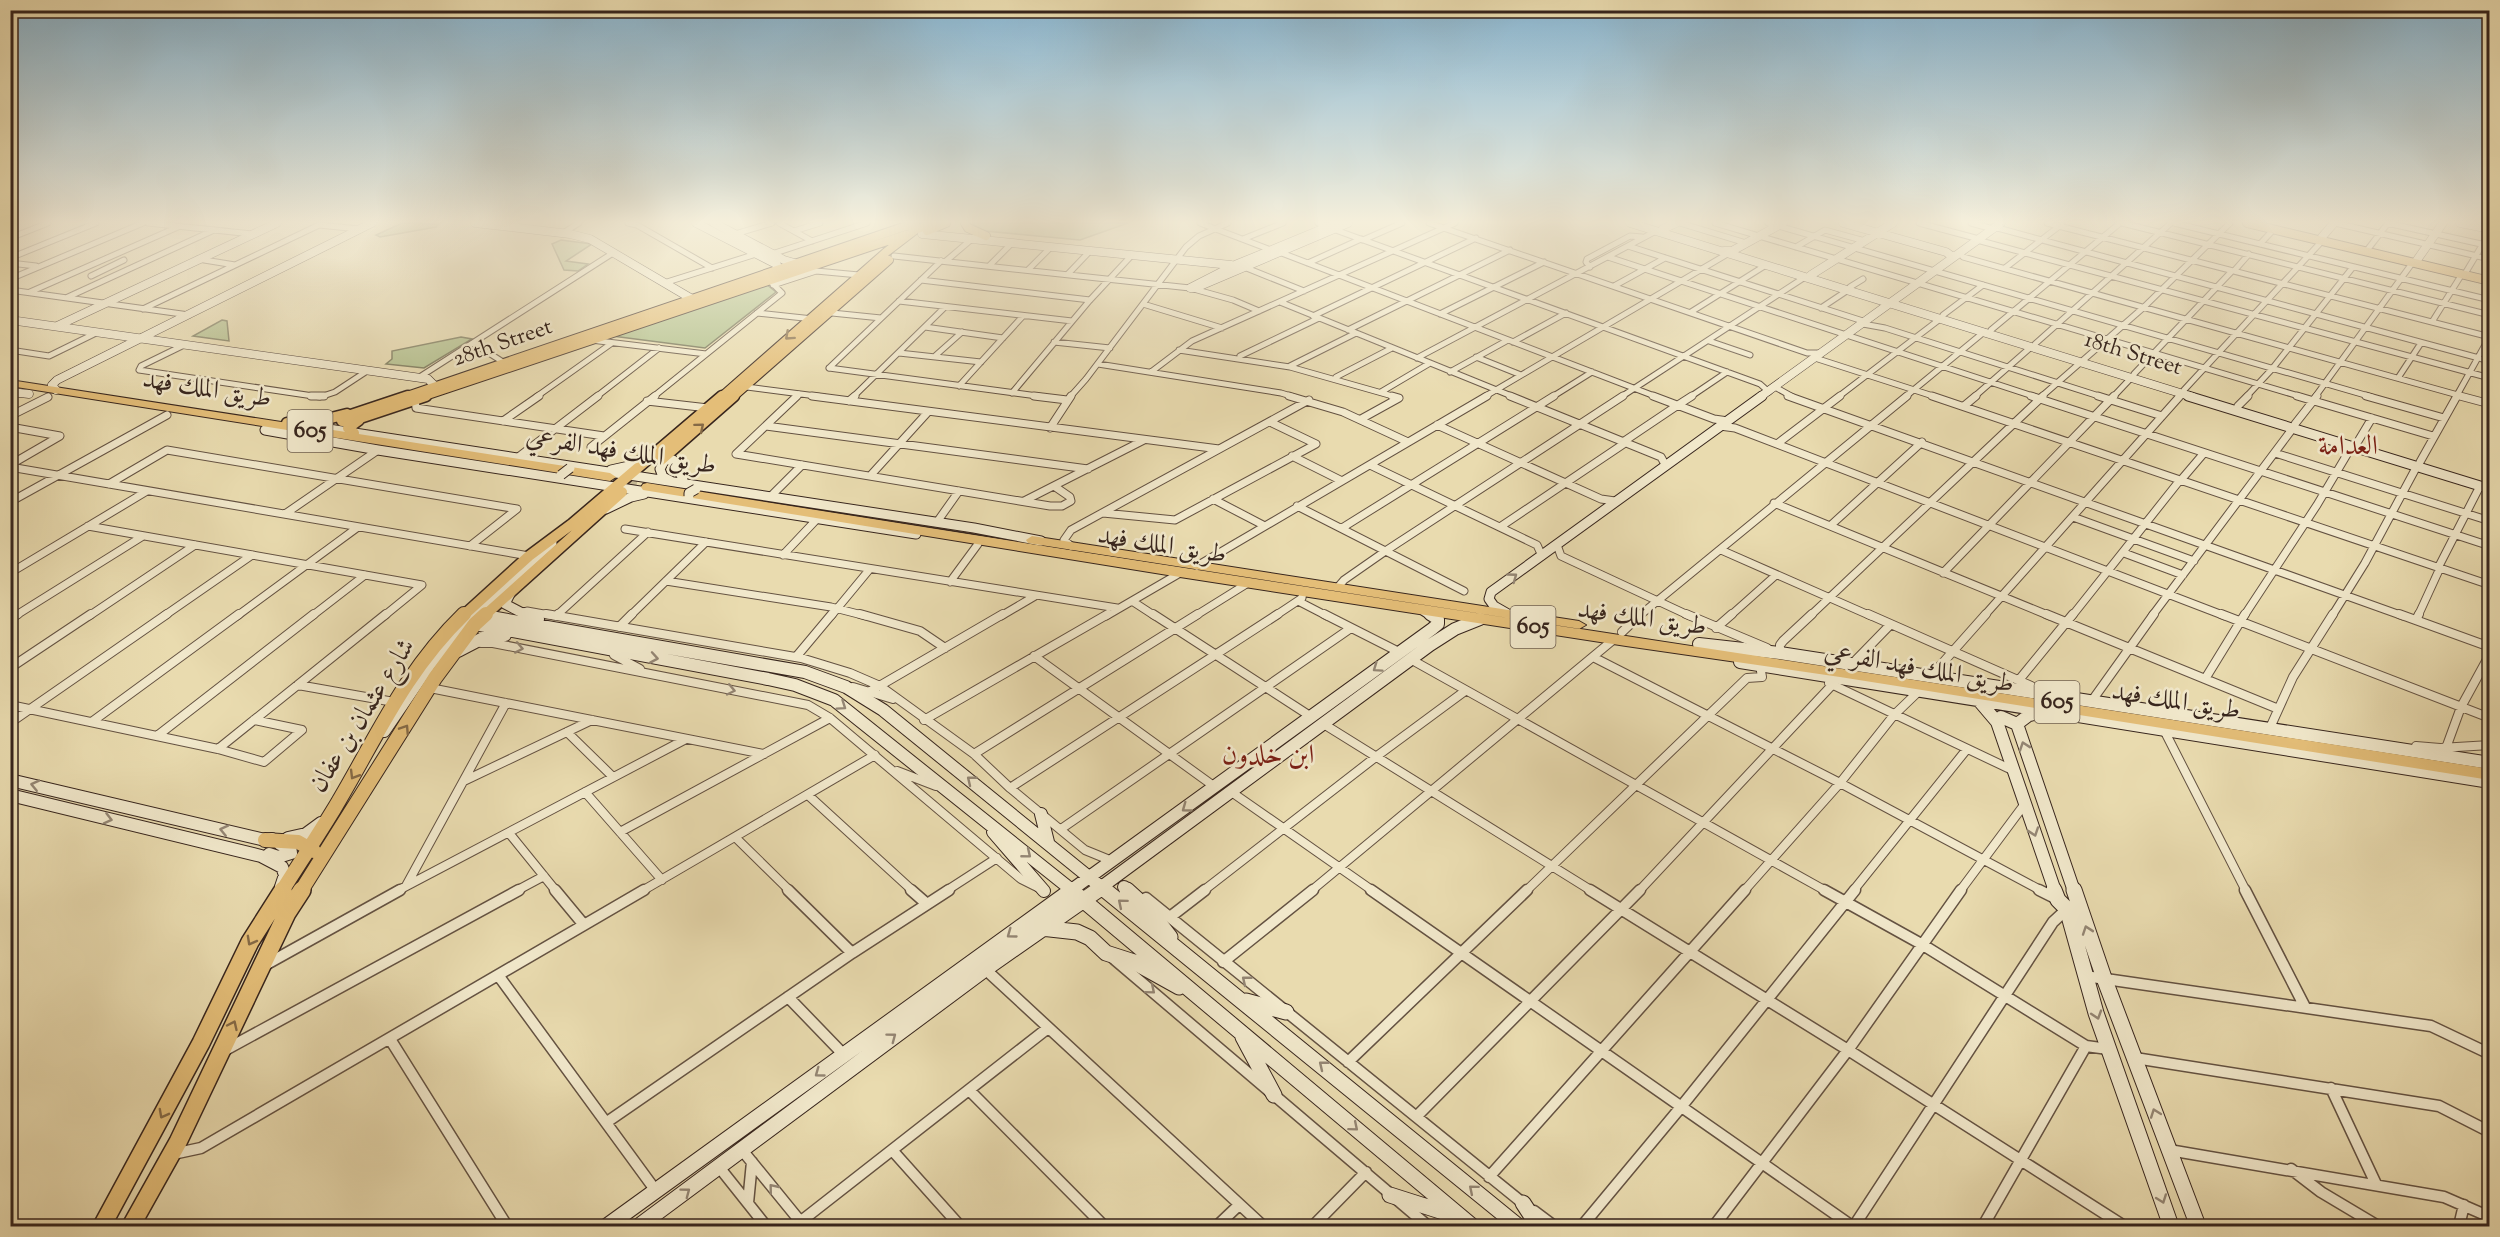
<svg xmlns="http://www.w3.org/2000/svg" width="2500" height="1237" viewBox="0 0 2500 1237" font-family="'Sorts Mill Goudy',Amiri,serif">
<rect width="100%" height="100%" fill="#e9dbaf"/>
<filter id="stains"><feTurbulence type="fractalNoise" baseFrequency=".00333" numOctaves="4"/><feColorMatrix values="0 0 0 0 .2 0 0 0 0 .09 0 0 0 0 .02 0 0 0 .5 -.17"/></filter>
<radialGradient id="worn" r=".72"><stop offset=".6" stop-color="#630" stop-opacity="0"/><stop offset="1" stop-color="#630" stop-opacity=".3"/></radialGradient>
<path fill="#b3c18d" stroke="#757355" stroke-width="1.5" d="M402,223L438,224L436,227L380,237L376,235Z
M970,223H1128L1080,240L985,231Z
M561,240L592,244L566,261L588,264L578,271L564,270L552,244Z
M766,284L776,292L705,348L612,336Z
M222,320L227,321L229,341L193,336Z
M461,337L472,339L424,368L386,364L392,359V351Z"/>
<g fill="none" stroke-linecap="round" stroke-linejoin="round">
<path stroke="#c5b792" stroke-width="12" stroke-dasharray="12 6" stroke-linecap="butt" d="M607,480L647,487"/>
<g stroke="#645242" stroke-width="7">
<path id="street-far3" d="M148,223L252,234
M628,223L637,225L712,268
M779,223L812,241
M1200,223L1271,250
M1318,223L1328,226
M1429,223L1807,353H1821
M1680,223L1746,243
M1715,223L2302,397
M1768,223L2372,397
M1919,223L1979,239
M1971,223L1993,229
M2047,223L2490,337
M2122,223L2490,315
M2174,223L2490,300
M2335,223L2490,259
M2387,223L2490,246
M1994,227L2490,361
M1333,229L1760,384L1769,392
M794,231L820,223
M563,233L579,223
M735,234L772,223
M10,238L48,223
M1243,239L1283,223
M1363,240L1402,223
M1977,240L2490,378
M2260,244L2274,229
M1628,246L1866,322
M1796,247L1825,230L1865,241
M2368,249L2388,223
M1279,252L1657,397
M1960,253L1963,257L2465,397
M772,254L867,223
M894,256L1190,288L1233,300L1259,311
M1608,257L2036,397
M10,258L96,223
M198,259L235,265
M946,261L973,238
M10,263L36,266
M1308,263L1361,239
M990,265L1012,243
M1244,267L1304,291
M1590,267L1586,262L1587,259L1630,236L1642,237
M2005,268L2062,224
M1029,269L1051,247
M2234,271L2249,254
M2466,272L2490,232
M1068,274L1090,251
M91,276L124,260
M10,279L143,223
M921,280L1090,300
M664,283L756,254
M773,285L816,271L859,275
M1614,286L1665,258
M1850,287L1863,279
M10,290L189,315
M30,292L180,226
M68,297L214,230
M899,301L1072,321
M1280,302L1514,397
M1143,304L1222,328
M1821,308L1848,290
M143,309L319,225L359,229
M1691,312L1766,265
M757,313L813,319
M832,313L881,318
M1440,314L1544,262
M1943,315L1983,285
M1313,316L1476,238
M2432,322L2462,274
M1863,324L1885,328L2102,397
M925,327L1003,338
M1348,330L1510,250
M1991,330L2120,223
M591,340L706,354
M1709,341L1750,355
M1054,342L1110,348
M1513,342L1566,313
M473,343L503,362
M2035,344L2171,223
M184,345L141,366L139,370L320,397L335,392L367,371
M10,350L49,356L98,332
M1179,350L1290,367L1396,397
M899,353L981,362
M935,356L962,332
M1240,356L1319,318
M1476,357L1521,375
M1417,358L1656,231
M1815,358L1936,397
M1098,364L1281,393L1294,397
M1290,366L1356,333
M829,368L1045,397
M829,368L941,261
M1151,372L1192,341L1455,223
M1450,372L1508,340
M2134,374L2232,271
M1336,377L1392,348
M418,378L613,253
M2398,378L2421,343
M959,386L1023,316
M747,387L824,397
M1775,387L1793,397
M2184,390L2322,241
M1381,392L1430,363
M1012,393L1090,300L1131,256
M536,397L612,343
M596,397L659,348
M653,397L782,293L768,279
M796,397L799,394
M853,397L945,307
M1070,397L1086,379L1186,247L1199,236L1228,223
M1484,397L1729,253
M1552,397L1592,372
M1621,397L1805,277
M1690,397L1727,372
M1838,397L1940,319
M1905,397L1984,332
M1974,397L2031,347
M2041,397L2144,307L2230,223
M2113,397L2131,378
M2178,397L2182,393
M2246,397L2272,369L2353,267
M2315,397L2413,262
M2456,397L2490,336"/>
</g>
<g stroke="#645242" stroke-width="9">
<path id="street-far2" d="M311,396H324
M797,396L736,454L1050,506H1062L1071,501L1070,497L1054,486
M812,396L1219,449
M1034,396L1067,400
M1289,396L1343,412L1408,442
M1510,396L1661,457L1666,466
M1653,396L1714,419L1728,421
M1788,396L2403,616
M1932,396L2490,585
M2031,396L2490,546
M2098,396L2162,416
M2297,396L2433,436
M2366,396L2444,418
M2460,396L2490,404
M415,398L416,408L604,436
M647,401L708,408
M849,401L855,396
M1678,405L1692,396
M1964,406L1976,396
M2238,406L2248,396
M10,416L48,397
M1361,419L1399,398L1392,396
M503,421L539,396
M2295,424L2317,396
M1437,425L1601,499L1615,501
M766,426L1088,469
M1720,426L1735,428L2225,616
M10,427L60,436L10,465
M1050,428L1071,396
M1623,442L1678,405
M2357,443L2372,418
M1777,444L1840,396
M591,447L655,396
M2275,453L2490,521
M1292,456L1342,481
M517,458L598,396
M2420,462L2457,396
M1370,465L1537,545L1542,556
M10,467L529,556
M870,476L928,412
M2181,480L2204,453
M109,484L167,450L517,509L470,546
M770,497L802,465
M1213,499L1263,525
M1024,501L1144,440
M10,502L167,415
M1774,503L2050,616
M1297,506L1464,591
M1103,513L1175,520L1316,444L1270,422
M285,514L378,450
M2073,517L2194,561
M937,522L959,491
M88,526L422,585L384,616
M1830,526L1922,442
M1500,527L1625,443
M1342,528L1554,396
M625,529L1117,608
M1557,545L1561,556L1690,616
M1071,546L1064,540L1071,530L1309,400
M1721,550L1871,616
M2124,553L2183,575
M783,555L817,519
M1197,566L1487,396
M2438,568L2480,486
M10,573L147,491
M1943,573L2114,396
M666,581L831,607L866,616
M950,582L978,544
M1338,587L1344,580L1387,550L1623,396
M1132,601L1155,616
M1298,601L1327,616
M527,611L555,616
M15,616L143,536
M89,616L195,545
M164,616L252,555
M237,616L358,527
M312,616L365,575
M556,616L648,532
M630,616L706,542
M831,616L869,570
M1001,616L1035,596
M1106,616L1180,573
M1195,616L1248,583
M1275,616L1302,598L1303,592
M1639,616L1907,396
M1730,616L1776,575
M1810,616L2043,396
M1984,616L2180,396
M2072,616L2180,480
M2152,616L2293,428
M2244,616L2317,505L2352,446
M2332,616L2365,563L2417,466
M2418,616L2440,568"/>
</g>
<g stroke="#645242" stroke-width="10">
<path id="street-far1" d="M546,614L801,658L850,673L880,686L974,754L1010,788L1085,850L1112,861
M860,614L920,631L945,648
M1153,614L1310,716
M1324,614L1399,652
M1686,614L1767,648
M1868,614L2038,689
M2046,614L2276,708
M2221,614L2490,718
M2399,614L2490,647
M556,616L558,614
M10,619L18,614
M2416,620L2419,614
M619,627L632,614
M1716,628L1732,614
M1622,632L1641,614
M481,643H493L808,705L830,718L1021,879L1037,887
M1778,652L1780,653V645L1783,641L1812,614
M614,655L640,669
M1034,656L1215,787
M796,657L832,614
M1593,657L1840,783L2042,891
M1412,660L1826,891
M1852,664L1890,625
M10,668L91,614
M1931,676L1986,614
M2205,679L2245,614
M2019,680L2073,614
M1829,683L2012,770
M298,685L394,702
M853,687L893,699
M430,688L764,754
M869,692L1003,614
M2091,702L2154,614
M10,705L218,749L264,762L302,730L254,720
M924,720L1108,614
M93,721L239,614
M10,723L167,614
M1322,723L1592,891
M2269,730L2293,677L2333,614
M567,732L613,777
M2165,732L2246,891
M157,736L314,614
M2416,746L2440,748L2490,745
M2446,748L2461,707L2490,654
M218,749L386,614
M974,754L1198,614
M897,771L936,786
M464,781L592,720
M1010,788L1278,614
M1230,791L1373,891
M585,792L662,880
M808,795L913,891
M1061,829L1351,628
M620,832L830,718
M509,833L556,891
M735,837L790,891
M406,886L506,703
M397,891L686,739
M516,891L544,876
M642,891L875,755
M946,891L997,858
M1203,891L1377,756L1465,691
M1311,891L1613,640
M1526,891L1747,678L1762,677L1760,665
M1639,891L1833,684
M1744,891L1840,783L1894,715L1919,691
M1853,891L1967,749
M1960,891L2024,805"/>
</g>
<g stroke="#645242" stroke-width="13">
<path id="street" d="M555,890L584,925
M788,890L852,953
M911,890L927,904
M1371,890L1852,1226
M1590,890L1848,1050L2124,1226
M1824,890L1923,945L2086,1046L2108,1049
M2039,890L2057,899
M2245,890L2305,1007
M1146,898L1524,1204
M1170,917L1205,890
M1114,959L1428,1226
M1223,962L1313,890
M267,964L400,890
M985,969L1263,1226
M498,975L656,1191
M2085,976L2431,1026L2490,1054
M788,997L844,1055
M390,1039L507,1226
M227,1049L519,890
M2135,1058L2439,1106L2490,1132
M1348,1062L1527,890
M2331,1088L2376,1184
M969,1090L1104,1226
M1417,1116L1640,890
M607,1122L852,953L949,890
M742,1150L804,1226
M892,1150L960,1226
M2169,1150L2444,1197L2490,1217
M173,1154L201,1148L644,890
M719,1167L766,1226
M2291,1169L2321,1192L2378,1226
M1489,1177L1745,890
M748,1203L752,1162
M1534,1211L1554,1226
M800,1222L1048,1028
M1217,1226L1239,1205
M1313,1226L1366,1172
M1582,1226L1681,1107L1855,890
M1714,1226L1848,1050L1961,890
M1854,1226L2053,922L2067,909
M1983,1226L2086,1046
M2459,1226L2464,1205"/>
</g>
<g stroke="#37251d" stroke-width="9">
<path id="secondary-far3" d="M475,223L570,234L590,239L692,299
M696,223L776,264L779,268L773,272
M714,223L784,260L798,264
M1337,223L1235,265L1190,288H1195L1348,223
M1630,223L2193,397
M1843,223L1946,252L1953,257
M2460,223L2490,229
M1663,229L1676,223
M922,234L1231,265
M2322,237L2334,223
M1724,251H1732L1783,223
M2417,260L2443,223
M1811,275L1893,223
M10,320L428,379L435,386
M57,326L277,223
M56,390L52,385L57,380L372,223
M10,392L29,394
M1760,397L2001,223"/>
</g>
<g stroke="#37251d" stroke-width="11">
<path id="secondary-far2" d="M2188,396L2490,489
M296,424L974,528L1041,541
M265,430L378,450L916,534
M668,454L660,469L663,477L671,481
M664,460H673L683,479L681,483
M611,470L629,466L647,456
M606,509L631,497L644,494
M511,592L505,604L528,616
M1424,611L1432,616
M1508,614L1494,606L1489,599L1491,592L1762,396
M472,616L552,543"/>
</g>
<g stroke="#37251d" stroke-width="14">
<path id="secondary-far1" d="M473,614L468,619L475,624L768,679L795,685L834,700L1073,891
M524,614L538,619
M1699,644L1780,653L2490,763
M458,651L483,638L505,635
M1740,662L2490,782
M1980,702L1997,722L2055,891
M2040,713L2029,715L2017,724L2074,891
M1997,722L2001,717L2017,724
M384,731L429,665L457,631L468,619L485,616L805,672L846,687L883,710L1106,891
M10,780L265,840L272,839
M10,795L261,856L282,867L285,875L281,887
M1041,814L1048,842
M993,832L1044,891
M288,838L306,834L321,823
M269,854L278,857L291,853L290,846L280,844
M1124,887L1128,891
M1070,891L1432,629L1438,624V619L1430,614
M1096,891L1430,645L1455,629L1480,619"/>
</g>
<g stroke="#37251d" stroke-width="17">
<path id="secondary" d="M1071,890L1472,1226
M1105,890L1518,1226
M1127,890L1149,910L1170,937
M2054,890L2058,900L2067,909L2096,1013L2171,1226
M2074,890L2104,978L2198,1226
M1041,928L1077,932L1090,938L1106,953L1134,962L1179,987
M1246,1001L1286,1012
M1243,1037L1274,1095
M1390,1195L1456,1216
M1523,1203L1538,1226
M607,1226L1072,890
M639,1226L985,969L1098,890"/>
</g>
<g stroke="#37251d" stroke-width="10">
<path id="primary-far3" d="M965,223L968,228L986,236
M2247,223L2490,281
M927,231L946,223
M404,397L915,223
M422,397L908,234
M721,397L885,253L915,230L933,223
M733,397L889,260"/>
</g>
<g stroke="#37251d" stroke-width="13">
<path id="primary-far2" d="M408,396L345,417L342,421H351L426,396
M287,423L323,420L347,414
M354,433L348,428L359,420
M661,460L734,396
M463,616L529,556L572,524L722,396
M484,616L622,492"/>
</g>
<g stroke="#37251d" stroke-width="16">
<path id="primary-far1" d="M265,840L298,842L314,851
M282,891C299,864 317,837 334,809C376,739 404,672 464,614
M301,891L435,678L475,624L486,614"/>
</g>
<g stroke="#37251d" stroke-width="20">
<path id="primary" d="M102,1226L201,1043L250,942L283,890
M131,1226L178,1142L287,913L302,890"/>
</g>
<g stroke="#37251d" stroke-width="2">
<path id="highway" d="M10,380L610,473L616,477L610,481L10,386Z
M647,483C1261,582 1875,673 2490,769V780L1840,677L1626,646L1180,577L643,490L641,487L643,484Z
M1032,536L1579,621L1586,625L1579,629L1028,543L1026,540Z"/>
</g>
<use href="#street-far3" stroke="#f1e8cb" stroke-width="5"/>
<use href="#street-far2" stroke="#f1e8cb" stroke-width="7"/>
<use href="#street-far1" stroke="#f1e8cb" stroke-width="8"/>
<use href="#street" stroke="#f1e8cb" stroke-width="10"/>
<use href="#secondary-far3" stroke="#f1e8cb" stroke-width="8"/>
<use href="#secondary-far2" stroke="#f1e8cb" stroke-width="9"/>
<use href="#secondary-far1" stroke="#f1e8cb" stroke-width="12"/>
<use href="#secondary" stroke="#f1e8cb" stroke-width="15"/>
<use href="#primary-far3" stroke="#e4be78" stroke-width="8"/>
<use href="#primary-far2" stroke="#e4be78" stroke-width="10"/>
<use href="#primary-far1" stroke="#e4be78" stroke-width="14"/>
<use href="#primary" stroke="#e4be78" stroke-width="17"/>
<use href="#highway" fill="#e4be78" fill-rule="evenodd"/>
<g stroke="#37251d" stroke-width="11" stroke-linecap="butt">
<path id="secondary-bridge" d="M561,475L570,468
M689,496V493L696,489"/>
</g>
<use href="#secondary-bridge" stroke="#f1e8cb" stroke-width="9"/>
</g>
<defs><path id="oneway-chevron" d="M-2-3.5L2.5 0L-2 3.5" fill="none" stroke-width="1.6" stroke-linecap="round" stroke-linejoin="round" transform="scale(1.5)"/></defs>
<g stroke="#856a46">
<use href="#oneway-chevron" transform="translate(789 336) rotate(138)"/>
<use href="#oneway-chevron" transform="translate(700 427) rotate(-40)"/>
<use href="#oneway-chevron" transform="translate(405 729) rotate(-57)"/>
<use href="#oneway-chevron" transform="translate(354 775) rotate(121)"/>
<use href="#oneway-chevron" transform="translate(251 941) rotate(119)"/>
<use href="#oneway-chevron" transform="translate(233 1025) rotate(-65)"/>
<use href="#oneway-chevron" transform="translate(163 1114) rotate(118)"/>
</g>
<g stroke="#948674">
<use href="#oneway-chevron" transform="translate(1513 577) rotate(-36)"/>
<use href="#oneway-chevron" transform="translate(519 648) rotate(11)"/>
<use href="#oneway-chevron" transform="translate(654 658) rotate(10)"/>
<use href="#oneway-chevron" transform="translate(1377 668) rotate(145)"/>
<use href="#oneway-chevron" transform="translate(731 690) rotate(12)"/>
<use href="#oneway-chevron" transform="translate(842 706) rotate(34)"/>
<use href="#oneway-chevron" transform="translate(2024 746) rotate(-109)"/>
<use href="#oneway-chevron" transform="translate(971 780) rotate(-141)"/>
<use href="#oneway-chevron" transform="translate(35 785) rotate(-167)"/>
<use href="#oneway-chevron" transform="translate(1186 808) rotate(144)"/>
<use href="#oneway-chevron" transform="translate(108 819) rotate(14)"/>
<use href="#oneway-chevron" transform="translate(224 830) rotate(-167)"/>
<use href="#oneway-chevron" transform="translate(2034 832) rotate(71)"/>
<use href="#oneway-chevron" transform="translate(1027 854) rotate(39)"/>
<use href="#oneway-chevron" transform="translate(1122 903) rotate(-140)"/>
<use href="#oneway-chevron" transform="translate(2087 930) rotate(-109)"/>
<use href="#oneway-chevron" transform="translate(1011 934) rotate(144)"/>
<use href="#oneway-chevron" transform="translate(1246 980) rotate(-141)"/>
<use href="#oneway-chevron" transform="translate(1151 990) rotate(40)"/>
<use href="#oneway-chevron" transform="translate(2097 1015) rotate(72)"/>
<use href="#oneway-chevron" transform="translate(892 1037) rotate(-37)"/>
<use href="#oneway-chevron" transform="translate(1323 1065) rotate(-141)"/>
<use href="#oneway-chevron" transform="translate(819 1073) rotate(144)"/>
<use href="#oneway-chevron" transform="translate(2155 1113) rotate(-110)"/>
<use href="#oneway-chevron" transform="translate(1354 1127) rotate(40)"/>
<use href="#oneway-chevron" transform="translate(773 1188) rotate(-129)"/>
<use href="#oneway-chevron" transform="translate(1473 1189) rotate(-140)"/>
<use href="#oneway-chevron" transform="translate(686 1192) rotate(-37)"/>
<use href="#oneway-chevron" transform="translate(2162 1199) rotate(70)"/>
</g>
<linearGradient id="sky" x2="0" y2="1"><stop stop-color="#88b6d2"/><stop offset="0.56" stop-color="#f5efdb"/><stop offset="1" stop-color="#f5efdb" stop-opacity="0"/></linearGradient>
<rect width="2500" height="396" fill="url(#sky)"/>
<g text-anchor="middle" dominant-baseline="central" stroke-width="5" stroke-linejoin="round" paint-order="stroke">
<g font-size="22" fill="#37251d" stroke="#f1e8cb">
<text transform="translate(503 344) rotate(-19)">28th Street</text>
<text transform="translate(2133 355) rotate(17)">18th Street</text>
</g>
<g fill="#f1e8cb" stroke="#6f6051" stroke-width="1.5">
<rect x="287.5" y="410" width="45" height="42" rx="4.5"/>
<rect x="1510.5" y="606" width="45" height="42" rx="4.5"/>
<rect x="2034.5" y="681" width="45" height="42" rx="4.5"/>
</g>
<g font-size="24" font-weight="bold" fill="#37251d">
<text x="310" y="431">605</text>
<text x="1533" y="627">605</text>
<text x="2057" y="702">605</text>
</g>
<g font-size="26" fill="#37251d" stroke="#f1e8cb">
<text transform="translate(207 390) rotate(9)">طريق الملك فهد</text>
<text transform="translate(621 452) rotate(9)">طريق الملك فهد الفرعي</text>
<text transform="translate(1162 546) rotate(9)">طريق الملك فهد</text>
<text transform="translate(1642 619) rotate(8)">طريق الملك فهد</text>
<text transform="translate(1919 669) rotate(10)">طريق الملك فهد الفرعي</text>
<text transform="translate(2176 702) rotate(9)">طريق الملك فهد</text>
<text transform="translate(363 716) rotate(-58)">شارع عثمان بن عفان</text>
</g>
<g font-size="27" fill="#7a1f14" stroke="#f1e8cb">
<text x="2348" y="447">العدامة</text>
<text x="1268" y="756">ابن خلدون</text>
</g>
</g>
<rect width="2500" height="1237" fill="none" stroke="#e9dbaf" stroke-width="36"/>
<rect x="12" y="12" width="2476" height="1213" fill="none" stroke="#37251d" stroke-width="3"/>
<rect x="18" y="18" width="2464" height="1201" fill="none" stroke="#37251d" stroke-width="1.5"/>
<rect width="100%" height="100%" filter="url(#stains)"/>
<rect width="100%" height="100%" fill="url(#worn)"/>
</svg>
